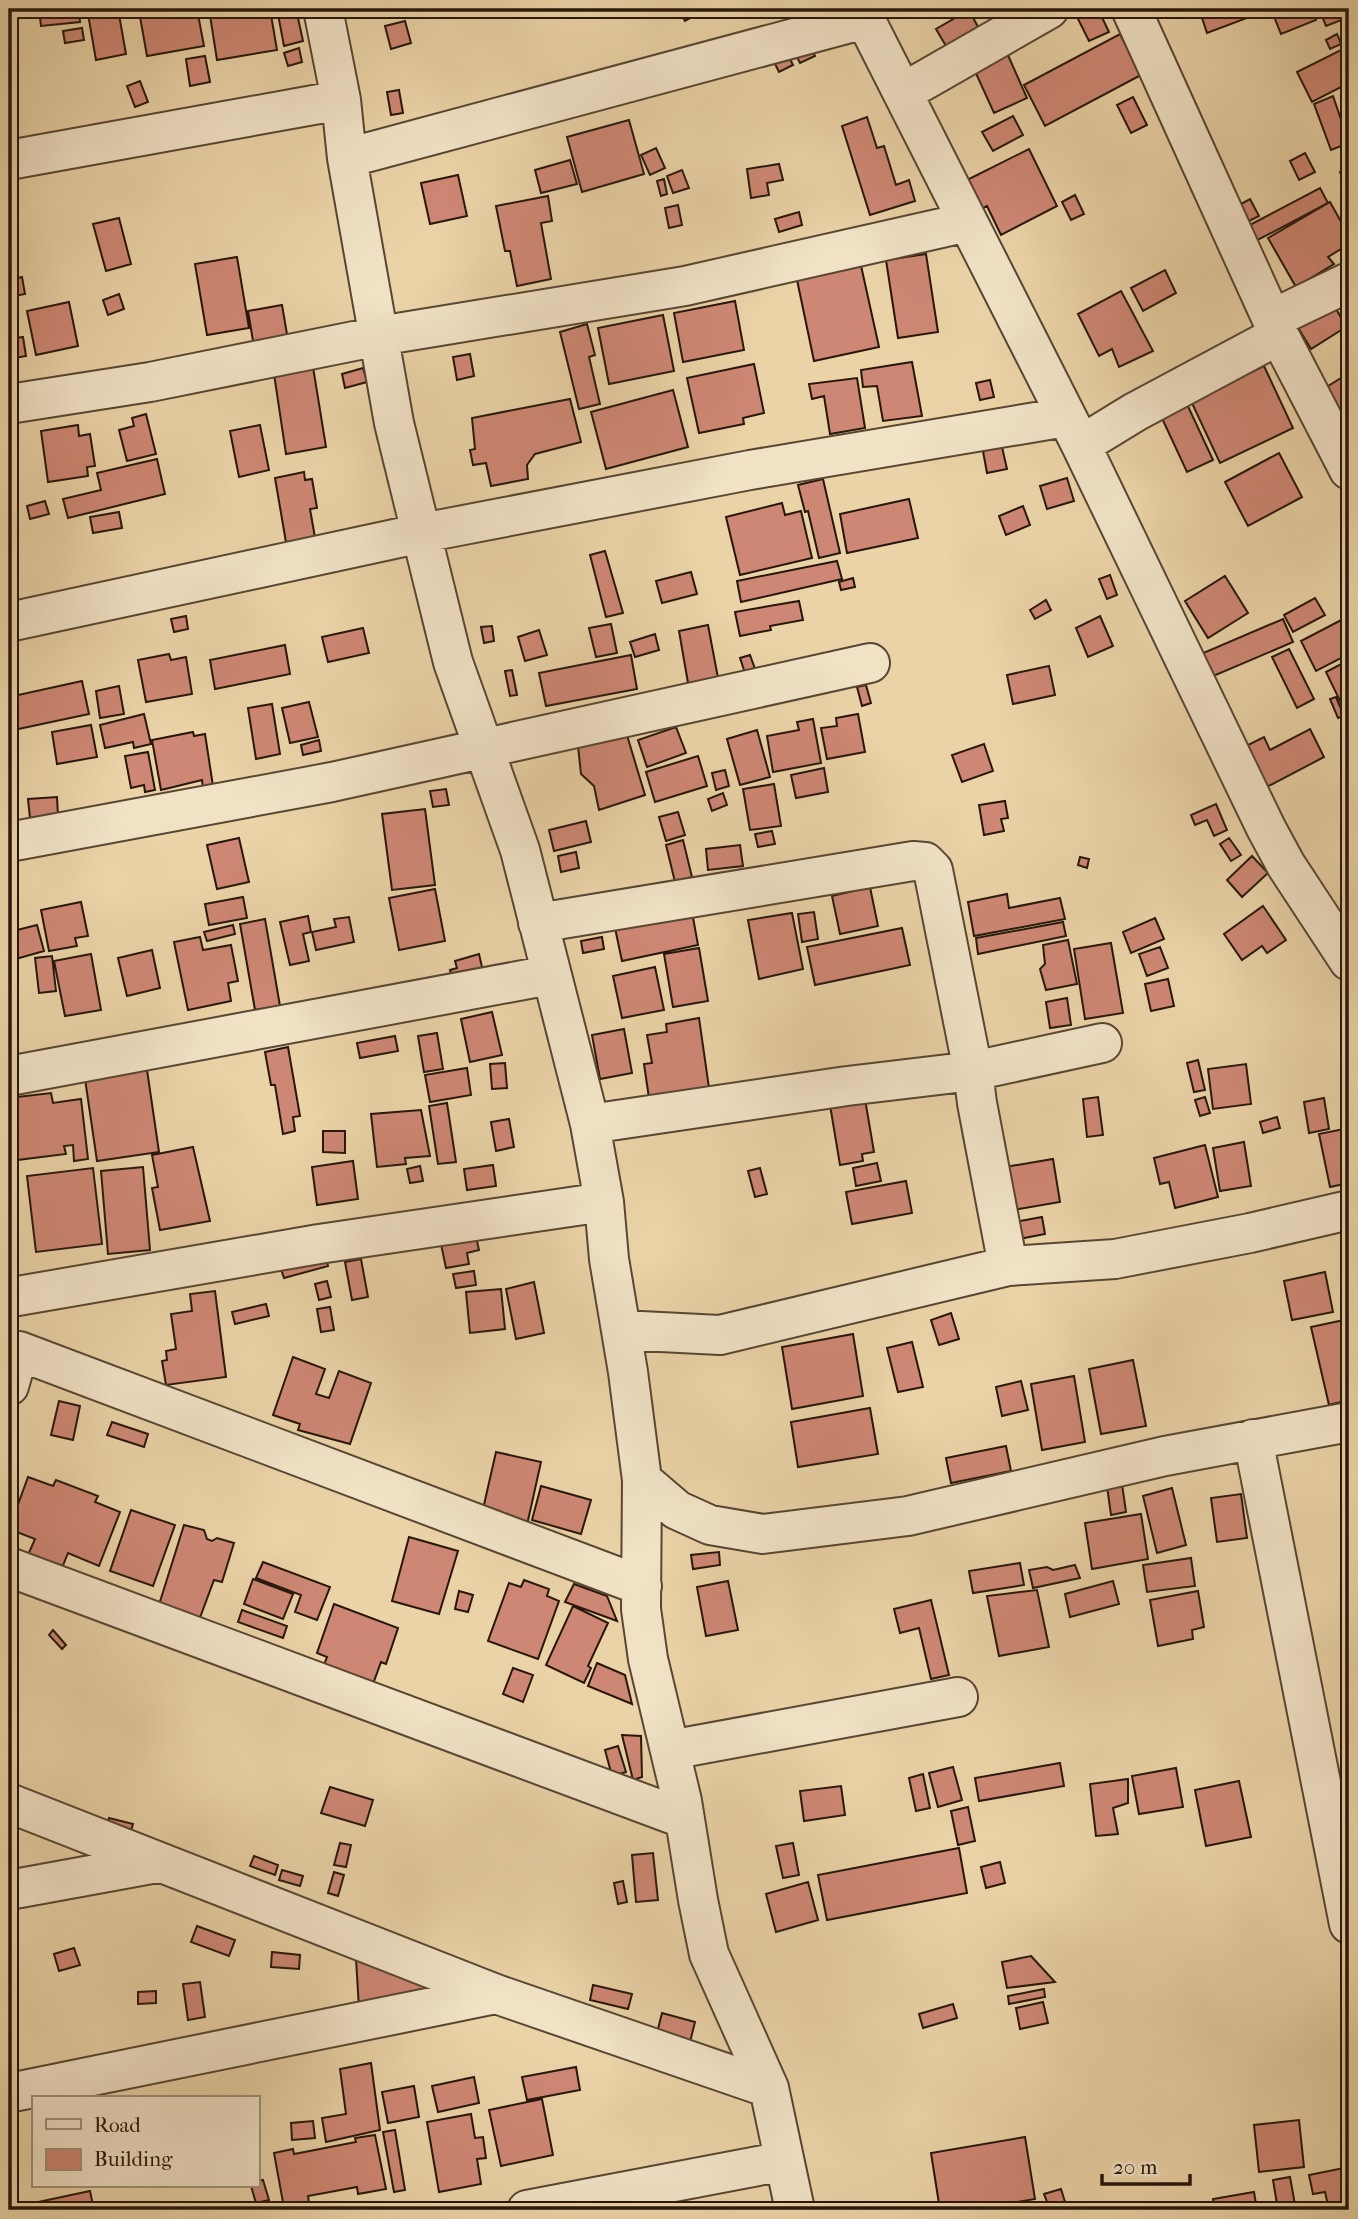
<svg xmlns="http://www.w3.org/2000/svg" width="1358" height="2219" viewBox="0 0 1358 2219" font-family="'IM FELL French Canon',serif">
<rect width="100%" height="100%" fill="#ead3a7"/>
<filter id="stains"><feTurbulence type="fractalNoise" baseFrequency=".00286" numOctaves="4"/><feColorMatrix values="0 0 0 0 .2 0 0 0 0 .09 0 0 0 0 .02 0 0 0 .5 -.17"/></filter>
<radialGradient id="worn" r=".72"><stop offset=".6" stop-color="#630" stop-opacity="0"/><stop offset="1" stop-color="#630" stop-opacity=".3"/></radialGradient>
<path fill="#ce8774" stroke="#27170c" stroke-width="2" d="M39,9H79L80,22L41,26Z
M118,9L126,54L96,60L88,14Z
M153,9H197L204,46L147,56L139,11Z
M209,9H270L277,50L217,60Z
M277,9H296L303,41L284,46Z
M678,9H699L701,12L685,21Z
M982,9H1005L988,18Z
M1088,9H1098L1109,32L1089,41L1076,15Z
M1199,9H1253L1255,15L1207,33Z
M1271,9H1312L1316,20L1281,34Z
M1319,9H1349V17L1326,26Z
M969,10L978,27L946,46L936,29Z
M405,21L411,43L391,49L385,26Z
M82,28L84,40L65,43L63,31Z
M1120,34L1141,75L1045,126L1024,85Z
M1337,34L1341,44L1330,49L1326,40Z
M809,44L815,56L800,63L794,51Z
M1349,46V83L1312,102L1297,72Z
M299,48L302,62L288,66L284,53Z
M1007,53L1027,98L994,113L974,69Z
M205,56L210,82L190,86L186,59Z
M789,57L793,65L779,72L775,64Z
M140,81L148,102L135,107L127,86Z
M399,90L403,113L391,115L387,92Z
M1333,96L1349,143L1331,150L1314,104Z
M1133,97L1147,125L1131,133L1117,105Z
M1013,116L1023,135L993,151L982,132Z
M867,117L877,148L884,146L896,185L909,180L915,201L870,215L842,126Z
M629,120L644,174L582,192L567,137Z
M656,148L665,168L650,175L641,155Z
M1029,149L1057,206L1001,235L987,206L978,211L963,182Z
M1305,153L1315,172L1299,180L1290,161Z
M570,160L577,184L541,193L535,170Z
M779,164L783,180L767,183L769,195L751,198L747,169Z
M1349,168V192L1340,172Z
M682,170L689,188L673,193L667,176Z
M458,175L467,216L430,224L421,183Z
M664,179L667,194L661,196L657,181Z
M1320,188L1328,203L1252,243L1244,228Z
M1075,195L1084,214L1071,220L1062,202Z
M548,196L552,221L541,223L551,279L517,286L510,251H505L496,206Z
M1250,199L1259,216L1239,226L1230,210Z
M1330,202L1349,236V244L1328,257L1334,264L1296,287L1268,238Z
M678,205L682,225L669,228L665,208Z
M799,212L802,225L779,232L775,219Z
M119,218L131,264L106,271L93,224Z
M11,236L18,257L9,260V237Z
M926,254L938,332L898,338L886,260Z
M237,257L249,328L207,335L195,264Z
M860,261L879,347L814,361L796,275Z
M1165,270L1176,293L1143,311L1131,288Z
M22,277L25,294L9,297V280Z
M1121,291L1153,351L1119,367L1112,349L1099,356L1078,314Z
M119,294L124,309L108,315L103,300Z
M735,301L744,350L683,362L674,313Z
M69,302L78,346L36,355L27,311Z
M282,305L288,340L254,347L248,311Z
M1334,305L1346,327L1311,349L1297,326Z
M663,315L674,371L609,384L598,328Z
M587,324L595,355L589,357L600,404L579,409L560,332Z
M23,337L26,356L9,359V339Z
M470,354L474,376L457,380L453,357Z
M912,362L922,416L883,421L877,386L863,387L861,370Z
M754,364L764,413L743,418L744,424L699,433L687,378Z
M1264,366L1293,428L1220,463L1191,401Z
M313,367L326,447L286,454L274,374Z
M363,368L367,382L345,388L342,374Z
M1349,373V414L1343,418L1325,388Z
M857,378L865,428L830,434L824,396L812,399L809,384Z
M990,380L994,397L980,400L976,383Z
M673,390L688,447L606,469L591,412Z
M570,399L581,442L535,454L527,465L528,479L491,486L486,463L473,465L470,450L475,449L472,418Z
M1186,402L1213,460L1187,472L1160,414Z
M146,414L156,454L127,461L119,430L134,426L132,418Z
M78,425L79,436L90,434L95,466L87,467L88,476L48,482L41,431Z
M260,425L269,470L239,477L230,431Z
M1002,447L1007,469L987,473L983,451Z
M1279,453L1302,497L1248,526L1225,482Z
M157,459L165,494L68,518L63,499L101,490L97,473Z
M304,472L305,480L312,479L317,508L310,509L317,549L288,554L275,478Z
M1067,478L1074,501L1047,509L1040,486Z
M823,479L840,553L819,558L808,511L805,512L798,485Z
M909,499L918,538L847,553L840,514Z
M45,501L49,514L30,519L27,506Z
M782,503L785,515L801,511L812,558L740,575L726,517Z
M1023,506L1030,525L1006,535L999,516Z
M119,512L122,528L93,533L90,517Z
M605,551L623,613L606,617L590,555Z
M837,561L842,579L741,602L737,581Z
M691,572L697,594L662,603L656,581Z
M1110,575L1117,595L1107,599L1099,579Z
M1225,576L1248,613L1208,638L1185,601Z
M853,578L855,587L841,590L839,582Z
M1315,598L1325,615L1293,632L1284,615Z
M1046,600L1051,610L1035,619L1030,610Z
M799,601L803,620L770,626L771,630L740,636L735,612Z
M186,616L188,629L174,632L171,619Z
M1100,616L1113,646L1088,657L1076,628Z
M1349,616V654L1316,671L1301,641Z
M1283,619L1293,642L1211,677L1201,654Z
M611,624L617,653L596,657L589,628Z
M708,625L718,678L688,683L679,631Z
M492,626L494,641L484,643L481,627Z
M363,628L369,653L328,662L322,637Z
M539,630L547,655L525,661L518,637Z
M655,634L659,650L635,657L630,642Z
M285,645L290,674L215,689L210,660Z
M1289,649L1314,699L1297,708L1272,657Z
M169,654L171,660L186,657L192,694L146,702L138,660Z
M631,655L637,689L546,706L539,673Z
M750,655L755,669L745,673L740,658Z
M1349,660V699L1341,703L1326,672Z
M1049,666L1055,695L1013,704L1007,675Z
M512,670L517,695L510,696L505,671Z
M82,681L89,714L9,731V697Z
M866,685L871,703L862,706L857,687Z
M119,686L124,714L100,718L96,691Z
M1336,697L1344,716L1338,718L1330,699Z
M309,702L318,737L290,743L282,708Z
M272,704L280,754L256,759L248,708Z
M144,714L151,744L134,748L133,742L105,748L100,725Z
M858,714L865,752L827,759L821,728L837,726L836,718Z
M813,719L821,763L773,772L767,736L799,730L797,722Z
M91,725L97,757L57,764L52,732Z
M676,727L686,753L647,767L638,740Z
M1310,729L1324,757L1261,790L1240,749L1264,737L1270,750Z
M757,730L770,777L740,785L727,739Z
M193,732L194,736L205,734L213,786L203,788L202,780L161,790L152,740Z
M626,732L645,795L599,810L594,786L581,774L578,746Z
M319,740L321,751L303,755L301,745Z
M984,744L993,771L962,782L952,755Z
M148,752L155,790L145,792L144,785L131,788L125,756Z
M698,756L707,786L655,802L646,772Z
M824,768L828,792L796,798L791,775Z
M725,770L729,786L716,790L712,773Z
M774,784L781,826L750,830L743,789Z
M446,789L449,805L433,807L430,791Z
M723,793L727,805L712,811L708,799Z
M57,797L58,816L30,818L28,799Z
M1005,801L1008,818L1001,819L1004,831L984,835L979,805Z
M1216,804L1227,830L1214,836L1207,820L1195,825L1191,815Z
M425,809L435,885L392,890L382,814Z
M678,812L685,835L666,841L659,817Z
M586,821L591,842L554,851L549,830Z
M772,831L775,844L758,847L755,834Z
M239,838L249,882L217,889L207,845Z
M1229,838L1241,855L1231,861L1220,844Z
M683,840L692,877L675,882L666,845Z
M740,845L743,866L708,870L706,849Z
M576,852L579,868L561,872L558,856Z
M1252,856L1268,873L1242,897L1227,880Z
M1080,857L1089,859L1087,868L1078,865Z
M870,887L878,926L840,934L832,896Z
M435,889L445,941L399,950L389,898Z
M1007,894L1009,908L1060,898L1065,919L974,936L968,902Z
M243,897L247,918L209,925L205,904Z
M81,902L88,936L75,938L77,946L49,951L41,910Z
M1263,906L1286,940L1267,953L1262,946L1242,960L1224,934Z
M692,912L698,945L622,961L615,928Z
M814,912L818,939L802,942L798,914Z
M792,913L803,969L759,979L748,920Z
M308,916L311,932L303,934L309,961L290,965L280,922Z
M349,917L354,942L316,950L312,932L336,927L334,919Z
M1155,918L1164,939L1131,953L1123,932Z
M265,919L280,1006L255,1010L240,924Z
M1063,922L1066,936L978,954L976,938Z
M37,925L44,951L9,961V932Z
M233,925L235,934L207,941L204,932Z
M902,928L910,965L815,985L807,947Z
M200,937L203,950L231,945L238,981L228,983L231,1001L188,1010L174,942Z
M602,937L604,949L583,953L581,941Z
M1068,940L1077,984L1046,990L1040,969L1045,964L1043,945Z
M1111,943L1123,1013L1085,1019L1074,949Z
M1160,947L1168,968L1147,976L1139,954Z
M699,948L708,1001L673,1007L664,954Z
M152,950L160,988L127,996L118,958Z
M91,954L101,1010L65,1016L54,961Z
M479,954L485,980L455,988L450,970L457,968L455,961Z
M52,956L56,991L39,993L35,958Z
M655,967L664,1010L622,1018L613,976Z
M1168,979L1174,1006L1151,1011L1145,984Z
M1067,998L1071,1025L1050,1028L1046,1002Z
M492,1012L502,1055L470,1062L461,1019Z
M699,1018L710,1095L650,1105L644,1064L652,1063L647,1035L667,1032L666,1024Z
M624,1029L632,1073L600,1079L592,1035Z
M9,1032H11L16,1057L9,1058Z
M437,1033L443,1069L424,1072L418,1036Z
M395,1036L398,1051L360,1058L357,1043Z
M288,1047L300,1116L293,1117L295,1131L283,1134L275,1085H271L265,1052Z
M1198,1060L1205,1090L1194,1092L1187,1063Z
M146,1063L159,1152L97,1161L84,1072Z
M505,1063L507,1088L492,1089L490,1064Z
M1246,1064L1251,1104L1213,1109L1208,1069Z
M467,1068L471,1095L430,1102L425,1075Z
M51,1093L53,1103L81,1099L88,1159L74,1161L73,1145L64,1146L66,1154L9,1161V1098Z
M1098,1097L1103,1135L1087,1137L1083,1099Z
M1205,1097L1210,1113L1200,1116L1195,1100Z
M1324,1098L1329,1129L1309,1133L1304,1102Z
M865,1099L874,1152L862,1154L863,1161L840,1165L830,1105Z
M447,1103L456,1162L438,1164L429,1106Z
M421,1110L430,1156L405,1158L406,1164L377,1167L371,1114Z
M1277,1117L1280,1128L1263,1133L1260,1122Z
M509,1119L514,1147L496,1151L491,1122Z
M1349,1128V1183L1330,1187L1319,1134Z
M323,1131H345V1153L323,1152Z
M1244,1142L1251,1186L1220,1191L1213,1148Z
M1205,1145L1218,1197L1175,1208L1169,1182L1160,1184L1154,1158Z
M193,1147L210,1221L160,1230L152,1188L158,1187L152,1155Z
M1053,1159L1060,1202L1001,1212L993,1169Z
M353,1161L358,1199L317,1205L312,1167Z
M877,1163L881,1181L856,1186L853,1168Z
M493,1165L496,1186L467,1190L464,1169Z
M420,1166L423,1181L410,1183L407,1169Z
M143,1167L150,1250L108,1254L101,1171Z
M93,1168L102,1244L36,1252L27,1176Z
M760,1168L767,1194L755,1197L748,1171Z
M906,1181L912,1213L852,1224L846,1192Z
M1042,1217L1045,1234L1019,1239L1015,1222Z
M476,1237L479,1250L467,1253L469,1264L446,1268L441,1244Z
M325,1253L328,1266L284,1278L280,1266Z
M361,1259L368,1297L352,1300L345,1262Z
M474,1271L476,1285L456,1288L453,1274Z
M1325,1272L1333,1312L1292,1320L1284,1281Z
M327,1281L331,1297L319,1300L315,1284Z
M534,1282L544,1333L516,1339L506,1289Z
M501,1289L505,1329L470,1333L466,1292Z
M215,1291L226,1377L166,1385L162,1361L167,1360L166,1351L176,1349L171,1314L192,1311L190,1294Z
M266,1304L269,1316L235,1324L232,1312Z
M330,1307L334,1330L321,1332L317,1309Z
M951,1313L959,1339L939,1345L931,1320Z
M1344,1320L1349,1343V1400L1329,1405L1311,1327Z
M853,1334L863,1396L792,1409L782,1347Z
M912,1342L923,1387L898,1392L887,1348Z
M293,1357L325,1369L316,1394L329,1398L339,1371L371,1383L350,1444L298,1430L300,1424L273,1415Z
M1133,1360L1146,1426L1101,1434L1089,1369Z
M1074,1376L1085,1442L1042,1450L1031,1384Z
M1021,1381L1028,1410L1002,1416L996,1387Z
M59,1401L80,1406L73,1440L51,1435Z
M870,1408L878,1454L798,1467L791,1422Z
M112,1422L148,1434L144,1447L107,1435Z
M1006,1446L1011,1471L951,1483L946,1458Z
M496,1452L541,1462L527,1525L483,1509Z
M28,1477L53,1486L56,1480L98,1496L95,1502L120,1512L99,1566L68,1553L62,1568L28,1555L35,1539L9,1529Z
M1122,1484L1126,1512L1111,1515L1107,1486Z
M541,1486L591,1500L581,1534L532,1520Z
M1172,1488L1186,1545L1157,1553L1143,1496Z
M1241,1494L1247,1538L1217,1542L1211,1498Z
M131,1510L175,1525L153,1586L110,1571Z
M1141,1514L1148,1559L1092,1569L1085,1523Z
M184,1525L204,1530L207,1539L212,1541L217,1538L234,1543L222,1582L214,1580L198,1623L158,1608Z
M409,1537L458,1551L439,1614L392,1601Z
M719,1552L720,1565L693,1569L691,1555Z
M1191,1558L1195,1586L1147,1592L1143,1565Z
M263,1562L330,1587L317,1620L295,1612L301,1595L256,1578Z
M1020,1563L1024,1585L973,1593L969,1571Z
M1075,1565L1080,1578L1033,1588L1029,1570L1047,1567L1053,1570Z
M253,1579L293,1594L283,1619L244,1604Z
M524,1580L549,1589L547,1596L559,1601L538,1659L488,1641L509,1583L521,1587Z
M728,1581L738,1630L706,1636L697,1587Z
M1113,1581L1119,1604L1070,1617L1065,1594Z
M574,1584L607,1596L617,1621L565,1602Z
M1037,1590L1049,1647L999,1656L987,1596Z
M459,1591L473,1595L468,1612L455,1609Z
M1198,1591L1204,1627L1192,1630L1193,1639L1158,1646L1150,1600Z
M931,1600L949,1675L931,1679L919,1628L900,1633L894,1609Z
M334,1604L398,1628L386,1664L381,1662L373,1684L324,1665L327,1657L317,1653Z
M573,1606L608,1623L588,1666L591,1668L584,1683L546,1665Z
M242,1610L287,1626L283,1638L238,1622Z
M53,1630L66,1645L62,1649L49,1635Z
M597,1663L625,1675L632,1704L588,1686Z
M513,1668L533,1675L523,1702L503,1694Z
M622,1735L641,1736L642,1777L633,1780Z
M618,1746L626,1772L612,1776L605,1750Z
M1060,1763L1064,1786L979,1801L975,1778Z
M953,1767L962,1800L938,1807L929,1773Z
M1176,1768L1183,1807L1139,1814L1132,1776Z
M923,1774L930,1808L916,1811L909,1778Z
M1128,1779V1803L1113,1808L1118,1834L1096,1836L1090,1784Z
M1239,1781L1251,1837L1206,1846L1195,1790Z
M841,1786L845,1815L804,1821L800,1791Z
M330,1787L373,1800L365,1826L321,1813Z
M968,1807L975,1841L958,1845L951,1811Z
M109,1818L133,1824L129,1838L106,1832Z
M340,1843L351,1845L346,1867L334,1865Z
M793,1843L799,1875L783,1878L776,1846Z
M959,1848L967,1893L827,1920L818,1875Z
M653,1853L658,1900L636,1902L632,1855Z
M254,1856L278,1865L275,1875L250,1866Z
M1000,1862L1005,1883L986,1888L981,1867Z
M282,1870L303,1876L300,1886L279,1880Z
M334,1872L344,1875L338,1896L328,1893Z
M623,1881L627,1902L618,1904L614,1883Z
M808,1882L818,1920L776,1932L766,1894Z
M197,1926L235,1940L229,1956L191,1942Z
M74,1948L80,1965L59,1971L54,1954Z
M272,1952L300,1955L299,1969L271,1967Z
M1031,1956L1055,1982L1007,1988L1002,1962Z
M356,1959L425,1986L428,1999L359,2008Z
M200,1982L205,2017L188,2020L183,1984Z
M593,1985L632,1994L628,2009L590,2000Z
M1044,1989L1045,1997L1009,2004L1008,1996Z
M156,1991V2003L138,2004V1992Z
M1043,2002L1048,2023L1020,2029L1016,2008Z
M953,2004L957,2018L923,2028L919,2014Z
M662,2013L695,2022L690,2042L657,2033Z
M371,2063L380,2130L326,2142L322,2118L346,2114L340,2069Z
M576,2067L580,2090L527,2100L522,2077Z
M474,2077L479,2103L438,2112L432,2086Z
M414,2086L419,2117L388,2123L382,2092Z
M542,2099L553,2155L501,2166L489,2110Z
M471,2114L475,2138L483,2137L486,2158L477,2159L481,2184L439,2192L427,2122Z
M1299,2120L1304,2167L1259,2172L1254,2125Z
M313,2121L315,2138L292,2140L291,2123Z
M395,2130L405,2190L394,2192L383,2132Z
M375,2135L386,2189L358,2194L357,2187L308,2196L309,2203L284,2208L274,2153L293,2149L294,2154L356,2142L355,2138Z
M1025,2137L1035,2199L971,2210H940L931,2153Z
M1349,2167V2210H1329L1325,2192L1313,2194L1309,2175Z
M1290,2177L1296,2210H1278L1273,2180Z
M263,2180L269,2200L256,2203L251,2186H257V2181Z
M1061,2189L1066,2205L1050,2210L1044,2194Z
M90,2191L94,2210H39L38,2202Z
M1254,2192L1257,2210H1215L1213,2199Z
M23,2203L24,2210H9V2206Z
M1148,2204L1149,2210H1108Z"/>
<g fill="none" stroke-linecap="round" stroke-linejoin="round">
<g stroke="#584633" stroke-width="42">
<path id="minor" d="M323,9L341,100L347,158L394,423L453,662L520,850L590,1124L604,1202L609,1259L628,1372L642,1480L641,1609L648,1659L682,1801L698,1900L709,1954L769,2088L795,2210
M860,9L1081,445L1266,828L1286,865L1349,961
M1131,9L1279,335L1349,470
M904,92L1049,9
M347,158L865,19
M9,160L341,100
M1272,319L1349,282
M9,404L150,382L379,336L685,286L968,222
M1081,445L1135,412L1279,335
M9,622L422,533L750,470L1066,417
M9,842L332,782L870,663
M538,923L913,861L925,862L933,870L973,1071L977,1103L1008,1266
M9,1076L550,975
M590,1124L847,1086L973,1071L1102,1043
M12,1297L319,1244L604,1202
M621,1330L720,1335L1008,1266L1115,1259L1250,1233L1349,1210
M9,1386L19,1351L642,1586
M1253,1439L1349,1924
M642,1480L677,1510L710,1525L763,1534L908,1516L1165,1456L1349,1422
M9,1567L685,1819
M670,1750L958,1697
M9,1803L496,1994L769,2088
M9,1890L157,1863
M9,2093L496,1994
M527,2210L784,2161"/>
</g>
<use href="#minor" stroke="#f1e2c6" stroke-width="38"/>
</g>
<rect width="1358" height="2219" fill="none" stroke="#ead3a7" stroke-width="35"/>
<rect x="10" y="10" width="1337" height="2198" fill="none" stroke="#27170c" stroke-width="3.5"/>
<rect x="18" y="18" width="1323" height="2184" fill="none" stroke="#27170c" stroke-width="2"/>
<rect x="32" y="2096" width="228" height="91" fill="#f1e2c6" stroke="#a0917c" stroke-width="2"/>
<rect x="46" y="2119" width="35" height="10" fill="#f1e2c6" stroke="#a0917c" stroke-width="2"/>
<text x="94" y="2132" font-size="21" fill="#27170c">Road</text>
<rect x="46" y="2149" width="35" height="21" fill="#ce8774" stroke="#a0917c" stroke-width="2"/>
<text x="94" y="2166" font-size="21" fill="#27170c">Building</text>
<path d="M1102 2174v10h88v-10" fill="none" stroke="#27170c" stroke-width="3.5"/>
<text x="1113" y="2174" font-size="21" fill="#27170c" stroke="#f1e2c6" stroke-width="5" paint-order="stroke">20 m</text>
<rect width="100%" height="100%" filter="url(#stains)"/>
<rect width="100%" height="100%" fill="url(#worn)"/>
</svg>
